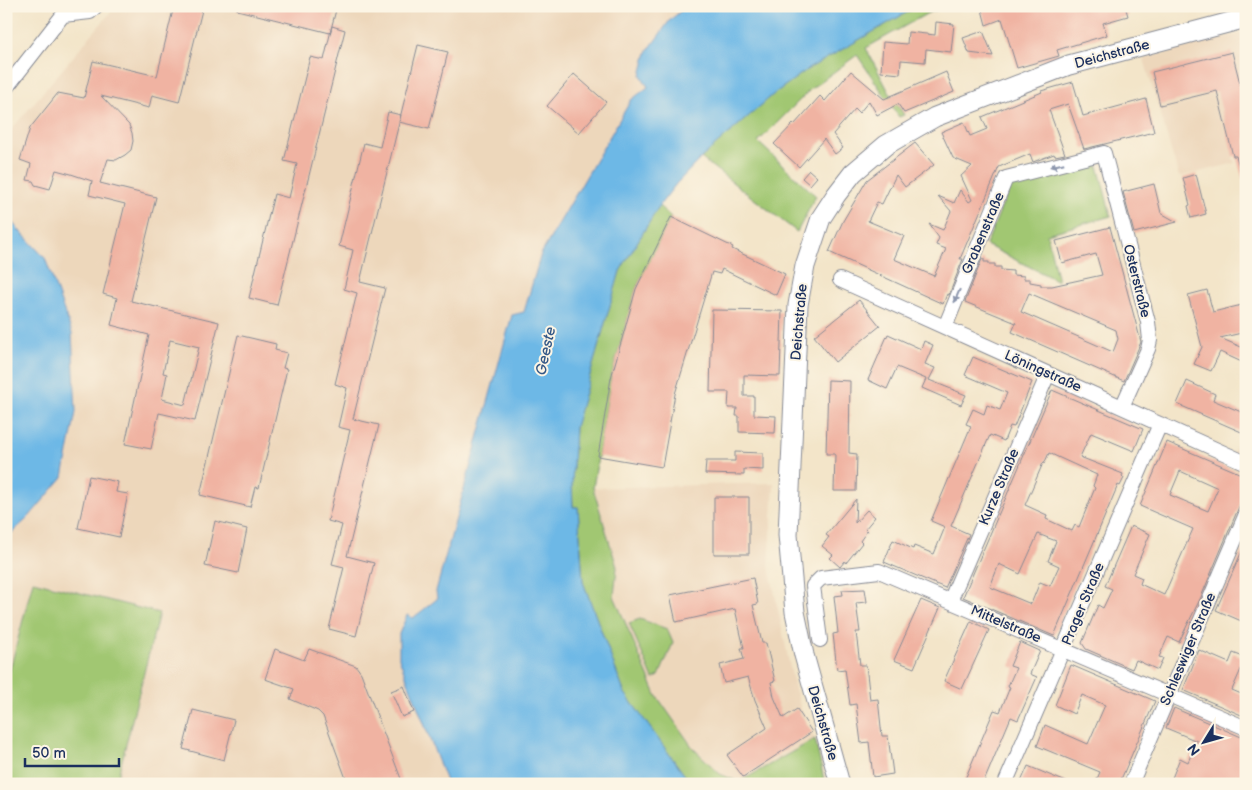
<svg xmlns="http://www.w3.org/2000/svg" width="1252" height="790" viewBox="0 0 1252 790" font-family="'Balsamiq Sans',sans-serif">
<rect width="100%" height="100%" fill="#fcf5e5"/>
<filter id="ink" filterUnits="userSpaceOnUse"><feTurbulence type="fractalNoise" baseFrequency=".02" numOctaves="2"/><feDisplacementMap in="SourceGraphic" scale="10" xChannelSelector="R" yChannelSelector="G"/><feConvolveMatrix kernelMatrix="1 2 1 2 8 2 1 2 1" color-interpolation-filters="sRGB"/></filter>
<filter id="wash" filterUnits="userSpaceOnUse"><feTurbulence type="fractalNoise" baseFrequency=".0096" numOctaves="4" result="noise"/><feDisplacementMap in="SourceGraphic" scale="20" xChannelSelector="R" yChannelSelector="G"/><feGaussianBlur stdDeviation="1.12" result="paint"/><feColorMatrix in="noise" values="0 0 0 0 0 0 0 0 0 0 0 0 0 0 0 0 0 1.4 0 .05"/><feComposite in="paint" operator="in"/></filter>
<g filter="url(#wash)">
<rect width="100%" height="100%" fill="#f3e5c9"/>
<path fill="#edd7bb" d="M116,6H687L685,7L648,87L631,100L542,254L437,599L413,618L399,658L447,784H6V538L28,518L63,477L45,258L6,216V136Z
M1245,32L1246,178L1236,156L1233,157L1235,163L1179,177L1144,59Z
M1246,423V509L1213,495Z
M774,483L769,566L792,677L801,709L815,739L739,782L720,774L693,748L656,695L614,596L617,567L593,488Z"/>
<path fill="#a1c772" stroke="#5e7b68" d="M918,6H948L928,13L866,48L889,92L904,115L899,117L857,55L812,88L758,142L816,196L797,232L701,158L775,93L808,69Z
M1097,162L1111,216L1047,234L1058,281L986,245L1011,184Z
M659,206L671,217L636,289L611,378L593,488L617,567L614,596L656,695L693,748L720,774L739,782L815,739L825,784H691L624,692L583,582L578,507H573L572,484L575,427L620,271Z
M33,581L159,613L116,784H6V685Z
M640,619L667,629L673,643L659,676L653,679L629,623Z"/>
<path fill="#6db8e6" stroke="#4474a2" d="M687,6H918L808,69L775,93L701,158L676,184L659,206L620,271L575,427L572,484L573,507H578L583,582L624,692L691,784H447L399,658V634L407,615L413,618L437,599L436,591L512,315L524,312L541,254L631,100L648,87L641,75L647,52L670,20Z
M6,216L45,258L72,333L76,412L63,477L28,518L6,538Z"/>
<g id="blocks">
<path fill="#f0b3a2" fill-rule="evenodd" d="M174,6H203L179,102L152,95L149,108L101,96L129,125L132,133L133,141L131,150L125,155L116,160L108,159L100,183L156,197L131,301L219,322L195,421L159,413L151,449L125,444L149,335L111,325L117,298L103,294L125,204L89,195L92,181L71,174L56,170L50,189L35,185L33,181L27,180L31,164L20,160L30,128L58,93L84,98L93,61L157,76ZM170,340L199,347L185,405L162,399L167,374L163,373Z
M238,6H337L330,33L237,10Z
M981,6H1125L1128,16L1103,23L1107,35L1057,50L1059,56L1017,68L1002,19L986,25Z
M936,22L954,24L951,52L926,49L925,62L901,60L900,74L881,72L883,42L907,44L908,32L935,35Z
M332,26L345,30L277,305L249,298L274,194L289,198L297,164L284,161L310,57L324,60Z
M983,31L993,56L969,53L963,38Z
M418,45L448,52L429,129L399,122Z
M1232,52L1244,99L1246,98V178L1243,179L1236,156H1233L1217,91L1160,105L1152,72Z
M851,71L884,99L946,72L954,92L904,113L898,104L877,115L869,101L859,113L855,109L833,134L843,148L835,154L824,139L799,167L774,144L793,124L794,125L820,96L825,101Z
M574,74L606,102L579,133L547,106Z
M1073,82L1083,116L1146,99L1154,132L1084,149L1068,104L1049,110L1065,154L1055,156L1054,154L1033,162L1030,154L999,167L960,259H963L949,295L947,294L943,304L829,252L843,221L867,180L915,143L934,165L905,187L896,175L882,204L877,202L868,221L904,236L894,259L934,276L946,249L936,245L939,238L929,224L943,230L951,211L938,196L954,203L960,190L969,202L972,200L961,176L972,166L953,158L941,132L964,122L970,136L987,129L982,117L1042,92L1041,91Z
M388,112L401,115L360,282L385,288L353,419L379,425L347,556L374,563L356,636L329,629L344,567L332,564L342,525L328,521L350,430L338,427L347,388L335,384L357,293L344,289L353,250L339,246L364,143L380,147Z
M809,170L817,177L810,185L802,178Z
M1196,174L1206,214L1191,218L1188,206L1190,205L1183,178Z
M1154,184L1161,213L1177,222L1134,233L1123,192Z
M671,217L733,247L732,249L785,274L776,295L722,269L720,274L712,272L675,394L662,467L598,456L611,378L636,289Z
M1110,227L1141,342L1124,381L1012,332L1016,323L965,302L982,259H984V262H989V264H995V267H1001V270L1013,271V275L1024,276V279H1030V282L1041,284V286H1052L1102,275L1096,254L1062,263L1056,241ZM1029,293L1116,330L1118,339L1113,352L1021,312Z
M1207,290L1213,312L1246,304V332L1220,338L1246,349V364L1220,352L1211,371L1194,364L1202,347L1188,295Z
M859,300L880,326L835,362L814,336Z
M712,310L782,311L780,376L744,375V396H754V415L776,416L775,433L739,432V416H736L737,408H728L729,392H710Z
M888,334L921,349L924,341L933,345L925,364L935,368L929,380L966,395L961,405L922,388L926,379L897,367L887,389L868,380Z
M238,335L276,344L275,350L287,353L283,368L287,369L259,488L255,487L250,507L200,495Z
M973,357L1032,382L1014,427L1010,426L1004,441L990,435L951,526L969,534L945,588L884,562L893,540L913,549L914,546L934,554L945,527L931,521L971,426L966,424L973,409L984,414L987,405L1000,410L1007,393L965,375Z
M828,380L850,381L849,453L857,454L856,491H834L835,454H826Z
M1187,381L1215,394L1213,400L1246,414V434L1177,404Z
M1052,390L1143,429L1134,451L1091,433L1080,457L1123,474L1122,476L1124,478L1120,486L1118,485L1054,636L963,597ZM1049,453L1097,475L1093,486L1095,488L1079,527L1075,525L1072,531L1046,519L1047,515L1025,505L1043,463L1044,464ZM1038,534L1056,541L1048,561L1059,566L1050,586L1040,582L1031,604L990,587L999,564L1020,574Z
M1167,442L1246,476V490L1201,597L1179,642L1168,637L1159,657L1163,658L1158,670L1136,660L1132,669L1086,649L1082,643L1098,605L1103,608L1112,589L1105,586L1131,526L1150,534L1133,574L1142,578L1140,584L1164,595L1193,529L1140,506ZM1180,471L1218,488L1208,511L1170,495Z
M735,452L763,453V470L744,469V475L705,474L706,461H735Z
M89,476L118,482L116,492L128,494L119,537L78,528Z
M714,497H749V554H714Z
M856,499L855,523L867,510L875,517L865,529L867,531L860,541L862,543L846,563L845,561L840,567L830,558L833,555L822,546L829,537L826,535Z
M215,521L247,529L238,573L205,566Z
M1246,542V623L1216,610Z
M753,578L758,604L753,605L762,643H766L775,681L771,682L774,697L783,718L797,709L812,732L743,777L727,755L767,728L755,700L748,677L724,683L720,665L744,659L741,648H744L735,609L676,622L670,595Z
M865,589L867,602L856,603L860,632H856L860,665H866L870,700L878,699L882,736H888L893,774L873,777L869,742L861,743L856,704L850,705L845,669L837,670L833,634L838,633L834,596L843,595L842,590Z
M921,600L940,608L914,668L894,660Z
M971,621L989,630L962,689L944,681Z
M1020,642L1040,651L1030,674L1037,677L1018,720L1011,717L983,784H963L994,710L1000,712L1010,687L1008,686L1016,668L1010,666Z
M275,649L304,660L309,649L356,666L361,673L403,784H348L323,716L318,711L290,699L294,689L265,679Z
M1199,650L1229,663L1233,653L1246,658L1232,690L1246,696V717L1183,690Z
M1071,665L1155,701L1119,784H1095L1100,772L1037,746L1045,725L1088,744L1105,705L1082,695L1074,714L1055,705Z
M404,686L414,712L402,717L391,691Z
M1174,708L1246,739V773L1241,784H1184L1172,778L1180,758L1188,762L1197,741L1166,728Z
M193,710L234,720L224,760L183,749Z
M1028,766L1071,784H1020Z"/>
</g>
</g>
<g filter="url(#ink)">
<use href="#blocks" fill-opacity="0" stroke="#878a94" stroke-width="1"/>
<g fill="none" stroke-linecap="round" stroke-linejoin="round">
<g stroke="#878a94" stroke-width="16">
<path id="street" d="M6,88L63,15L90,12L96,6
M840,280L1246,463
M945,327L1006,178L1104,153L1148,322L1150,340L1148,349L1122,407
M950,601L1048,374
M820,640L813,586L821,578L879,571L1246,728
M1005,784L1160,424
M1131,784L1246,514"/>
</g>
<g stroke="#878a94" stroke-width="21">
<path id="secondary" d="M840,784L804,655L795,612L788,535L798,305L805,266L821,218L836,195L853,173L886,145L935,117L1069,65L1246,18"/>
</g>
<use href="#street" stroke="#fff" stroke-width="14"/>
<use href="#secondary" stroke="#fff" stroke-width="19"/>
</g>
<defs><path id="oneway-solid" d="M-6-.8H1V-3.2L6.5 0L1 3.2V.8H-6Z" transform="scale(1.25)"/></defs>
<g fill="#8d97ae">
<use href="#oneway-solid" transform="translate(1057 165) rotate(166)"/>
<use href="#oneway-solid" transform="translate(957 296) rotate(113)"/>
</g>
</g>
<g text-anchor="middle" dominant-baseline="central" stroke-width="4" stroke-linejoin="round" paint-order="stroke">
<g font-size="14" fill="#1b2f5e" stroke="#fcf5e5">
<text transform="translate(1112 54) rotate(-15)">Deichstraße</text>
<text transform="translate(983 233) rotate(-67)">Grabenstraße</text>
<text transform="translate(1137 281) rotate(76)">Osterstraße</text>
<text transform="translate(799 322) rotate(-85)">Deichstraße</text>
<text transform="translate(1043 371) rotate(24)">Löningstraße</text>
<text transform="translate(999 487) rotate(-67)">Kurze Straße</text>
<text transform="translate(1083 604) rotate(-67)">Prager Straße</text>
<text transform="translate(1006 624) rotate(23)">Mittelstraße</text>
<text transform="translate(1188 649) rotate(-67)">Schleswiger Straße</text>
<text transform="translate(823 723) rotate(74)">Deichstraße</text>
</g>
<g font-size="15" font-style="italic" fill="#345887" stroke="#fcf5e5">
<text transform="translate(546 351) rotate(-78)">Geeste</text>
</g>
</g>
<rect width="1252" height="790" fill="none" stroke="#fcf5e5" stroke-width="25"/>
<g transform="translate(1204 742) rotate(233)" stroke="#fcf5e5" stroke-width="4" paint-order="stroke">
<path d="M0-4L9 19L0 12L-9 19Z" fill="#1b2f5e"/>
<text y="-8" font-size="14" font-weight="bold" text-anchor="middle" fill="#1b2f5e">N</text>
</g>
<path d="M25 758v8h94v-8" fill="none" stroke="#1b2f5e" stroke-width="2.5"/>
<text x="32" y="758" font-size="15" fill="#1b2f5e" stroke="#fcf5e5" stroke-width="4" paint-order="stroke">50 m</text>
</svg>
